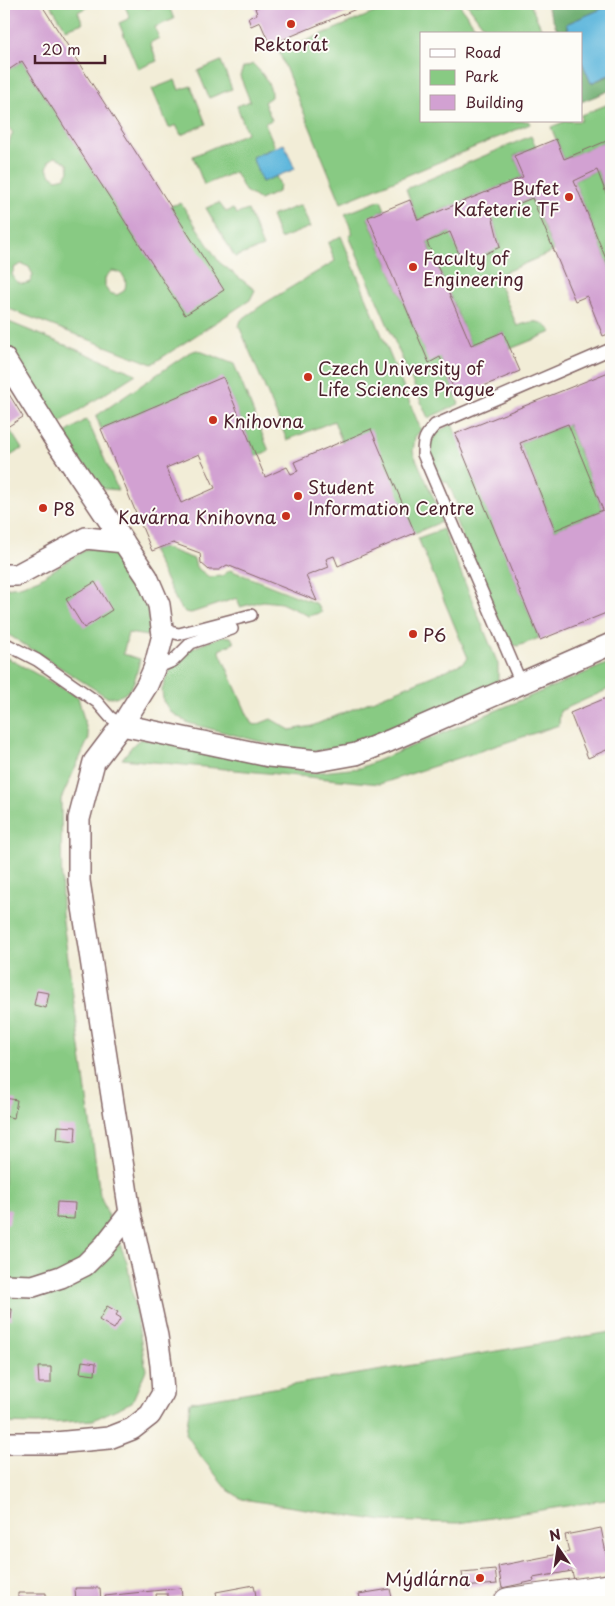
<svg xmlns="http://www.w3.org/2000/svg" width="615" height="1606" viewBox="0 0 615 1606" font-family="'Playpen Sans',sans-serif">
<rect width="100%" height="100%" fill="#fdfcf7"/>
<filter id="ink" filterUnits="userSpaceOnUse"><feTurbulence type="fractalNoise" baseFrequency=".02" numOctaves="2"/><feDisplacementMap in="SourceGraphic" scale="10" xChannelSelector="R" yChannelSelector="G"/><feConvolveMatrix kernelMatrix="1 2 1 2 8 2 1 2 1" color-interpolation-filters="sRGB"/></filter>
<filter id="wash" filterUnits="userSpaceOnUse"><feTurbulence type="fractalNoise" baseFrequency=".0096" numOctaves="4" result="noise"/><feDisplacementMap in="SourceGraphic" scale="20" xChannelSelector="R" yChannelSelector="G"/><feGaussianBlur stdDeviation="1.12" result="paint"/><feColorMatrix in="noise" values="0 0 0 0 0 0 0 0 0 0 0 0 0 0 0 0 0 1.4 0 .05"/><feComposite in="paint" operator="in"/></filter>
<g filter="url(#wash)">
<rect width="100%" height="100%" fill="#f2edd7"/>
<path fill="#88ca83" stroke="#697457" fill-rule="evenodd" d="M50,4H86L87,7L78,12L83,23L66,29Z
M124,4H145L147,9L160,4H168L174,19L155,27L159,38L150,43L157,61L138,69L119,23L130,18Z
M395,4H441L448,7L454,4H459L480,34H421V121H529L530,124L341,203L279,52Z
M467,4H530L544,34H489Z
M22,61L185,314L170,206L181,203L219,262L255,290L250,300L152,364L4,307V152L13,133L6,124L10,122L4,113V73ZM55,157L61,159L68,164L69,171L65,177L57,179L51,175L47,169L49,161ZM22,264L29,267L33,275L30,282C21,286 16,283 12,274L15,267ZM111,271C123,271 129,280 124,291L117,295L109,293L105,287V278Z
M221,61L232,89L209,98L198,71Z
M253,64C262,73 272,84 271,97L264,102L272,120L265,123L275,147L252,157L262,182L276,176L280,185L278,192L260,200L245,191L235,172L204,185L193,156L247,133L237,106L250,101L240,76L243,68Z
M175,80L179,90L191,86L206,124L181,135L176,125L169,128L152,89Z
M611,103V139L564,159L551,127L566,121H581V115Z
M531,136L536,147L514,156L523,177L418,220L406,189Z
M597,170L610,203L611,202V271L574,181Z
M532,198L554,251L496,276L517,326C533,321 540,318 552,332L510,349L503,332L471,345L427,242L450,232L500,247L492,215Z
M381,200L385,210L368,218L429,362L440,357L459,404L428,418L349,236L353,234L345,214Z
M219,203L226,212L233,209L237,214L248,210L263,247L235,257L206,208Z
M301,205L310,227L280,239L271,216Z
M341,236L421,430L415,437L413,452L440,512L441,522L415,533L342,442L334,421L287,440L239,326L241,320L265,303L335,261L328,243Z
M4,320L136,374L56,425L4,342Z
M197,350L234,364L269,451L256,456L223,378L101,429L96,416L190,352Z
M87,419L118,490L96,488L64,437V434Z
M452,424L539,638L518,646L509,644L454,517L459,509L448,483L440,479L428,452L430,444L435,433Z
M568,424L603,510L555,530L520,443Z
M8,427L22,449L10,456L4,458V429Z
M443,529L498,664V679L495,686L357,744L311,752L289,749L188,723L171,712L163,701L162,690L166,678L174,663L186,651L222,636L231,637L234,643L219,650L251,723L256,725L271,719L290,730L312,726L463,663L468,658L418,538Z
M101,547L112,550L124,561L135,577L146,603L151,628L147,636L128,633L123,654L140,659C135,680 133,699 107,697L4,632V588L20,586L39,579L87,549Z
M162,547L194,559L196,567L209,577L222,576L230,570L317,604L322,612L309,616L281,603L263,601L240,607L237,598L191,613L185,612L179,606L152,551Z
M4,656L78,697L89,738L61,799L62,914L100,1195L127,1262L146,1370L132,1402L93,1420L37,1424L4,1423Z
M611,662V688L560,711L559,725L380,784L122,759L133,745L140,739L171,743L311,773L360,768Z
M611,1332V1499L459,1523L383,1521L242,1499L228,1490L202,1458L186,1434L190,1402Z"/>
<path fill="#6eae71" stroke="#5c664e" d="M546,4H611V5L566,24L570,34H559Z
M581,60L591,83L611,75V90L581,102Z"/>
<path fill="#60b8dd" stroke="#556c84" d="M611,5V74L591,83L581,60V34H570L566,24Z
M284,144L295,169L262,182L252,157Z"/>
<g id="blocks">
<path fill="#d2a1d2" fill-rule="evenodd" d="M4,4H41L224,290L185,315L22,61L4,73Z
M266,4H368L270,45L260,22L251,26L248,18L257,14L255,8Z
M556,139L564,159L611,139V206L597,170L574,181L611,271V333L603,336L587,296L575,301L532,198L492,215L500,247L463,264L450,232L427,242L471,345L503,332L520,371L457,397L440,357L429,363L368,217L410,200L418,220L523,177L514,156Z
M611,371V611L540,640L455,434ZM568,424L603,510L555,530L520,443Z
M223,377L265,477L287,467L291,474L298,471L294,462L371,429L415,533L338,566L334,556L326,559L329,567L306,576L317,601L227,565L219,570H209L201,563L200,553L173,543L152,551L101,429ZM199,454L215,488L181,503L166,468Z
M4,386L23,417L4,429Z
M95,582L112,610L84,628L66,599Z
M611,696V748L588,758L570,713Z
M37,991L49,993L46,1008L34,1005Z
M4,1098L17,1100L14,1118L4,1116Z
M58,1126L76,1127L75,1142L57,1140Z
M57,1202L75,1203L74,1219L56,1218Z
M4,1209L11,1210L9,1224L4,1223Z
M107,1306L118,1312L116,1315L121,1318L114,1329L99,1320Z
M4,1309H12L11,1319H4Z
M82,1361L96,1363L95,1375L80,1373Z
M38,1367H51V1383H39Z
M601,1528L610,1573L574,1580L572,1571L533,1578L534,1581L502,1588L498,1566L569,1552L565,1535Z
M495,1569L497,1584L464,1587L462,1572Z
M254,1585L257,1602H218L216,1592Z
M75,1588H100L101,1602H76Z
M181,1588L182,1597L168,1599V1594H156L157,1602H106L105,1596Z
M390,1589L393,1602H361L359,1594Z
M18,1593H46V1602H18Z"/>
</g>
</g>
<g filter="url(#ink)">
<use href="#blocks" fill-opacity="0" stroke="#856767" stroke-width="1"/>
<g fill="none" stroke-linecap="round" stroke-linejoin="round">
<g stroke="#856767" stroke-width="14">
<path id="service" d="M162,627L170,632L179,634L251,615
M4,643L37,660L97,702L110,717L122,725
M154,669L173,661L191,643L232,629
M521,683L423,454C423,439 425,436 435,425L611,349"/>
</g>
<g stroke="#856767" stroke-width="24">
<path id="minor" d="M4,358L52,435L147,577L159,605L163,635L154,669L147,685L122,725L94,762L79,819V881L130,1213L157,1336L161,1365L163,1393L150,1415L132,1429L109,1438L55,1443H4
M4,575H17L86,538L124,542
M122,725L269,756L317,761L356,754L389,741L611,644
M4,1285L33,1286L61,1277L85,1265L105,1245L130,1213"/>
</g>
<g stroke="#856767" stroke-width="30">
<path id="tertiary" d="M508,1602L611,1588"/>
</g>
<use href="#service" stroke="#fff" stroke-width="11"/>
<use href="#minor" stroke="#fff" stroke-width="21"/>
<use href="#tertiary" stroke="#fff" stroke-width="28"/>
</g>
</g>
<g fill="#c8321e" stroke="#fdfcf7" stroke-width="2">
<circle cx="291" cy="24" r="5"/>
<circle cx="569" cy="197" r="5"/>
<circle cx="413" cy="267" r="5"/>
<circle cx="308" cy="377" r="5"/>
<circle cx="213" cy="420" r="5"/>
<circle cx="298" cy="496" r="5"/>
<circle cx="43" cy="508" r="5"/>
<circle cx="286" cy="516" r="5"/>
<circle cx="413" cy="634" r="5"/>
<circle cx="480" cy="1578" r="5"/>
</g>
<g text-anchor="middle" dominant-baseline="central" stroke-width="4" stroke-linejoin="round" paint-order="stroke">
<g font-size="18" fill="#4a1f2b" stroke="#fdfcf7" text-anchor="start">
<text x="291" y="43" text-anchor="middle">Rektorát</text>
<text x="559" y="187" text-anchor="end">Bufet<tspan x="559" dy="21">Kafeterie TF</tspan></text>
<text x="423" y="257">Faculty of<tspan x="423" dy="21">Engineering</tspan></text>
<text x="318" y="367">Czech University of<tspan x="318" dy="21">Life Sciences Prague</tspan></text>
<text x="223" y="420">Knihovna</text>
<text x="308" y="486">Student<tspan x="308" dy="21">Information Centre</tspan></text>
<text x="53" y="508">P8</text>
<text x="276" y="516" text-anchor="end">Kavárna Knihovna</text>
<text x="423" y="634">P6</text>
<text x="470" y="1578" text-anchor="end">Mýdlárna</text>
</g>
</g>
<rect width="615" height="1606" fill="none" stroke="#fdfcf7" stroke-width="20"/>
<rect x="420" y="32" width="162" height="90" fill="#fdfcf7" stroke="#b5a4a5"/>
<rect x="430" y="49" width="25" height="8" fill="#ffffff" stroke="#b5a4a5"/>
<text x="465" y="58" font-size="15" fill="#4a1f2b">Road</text>
<rect x="430" y="70" width="25" height="15" fill="#88ca83" stroke="#b5a4a5"/>
<text x="465" y="82" font-size="15" fill="#4a1f2b">Park</text>
<rect x="430" y="95" width="25" height="15" fill="#d2a1d2" stroke="#b5a4a5"/>
<text x="465" y="108" font-size="15" fill="#4a1f2b">Building</text>
<g transform="translate(558 1548) rotate(347)" stroke="#fdfcf7" stroke-width="4" paint-order="stroke">
<path d="M0-4L9 19L0 12L-9 19Z" fill="#4a1f2b"/>
<text y="-8" font-size="14" font-weight="bold" text-anchor="middle" fill="#4a1f2b">N</text>
</g>
<path d="M35 55v8h70v-8" fill="none" stroke="#4a1f2b" stroke-width="2.5"/>
<text x="42" y="55" font-size="15" fill="#4a1f2b" stroke="#fdfcf7" stroke-width="4" paint-order="stroke">20 m</text>
</svg>
